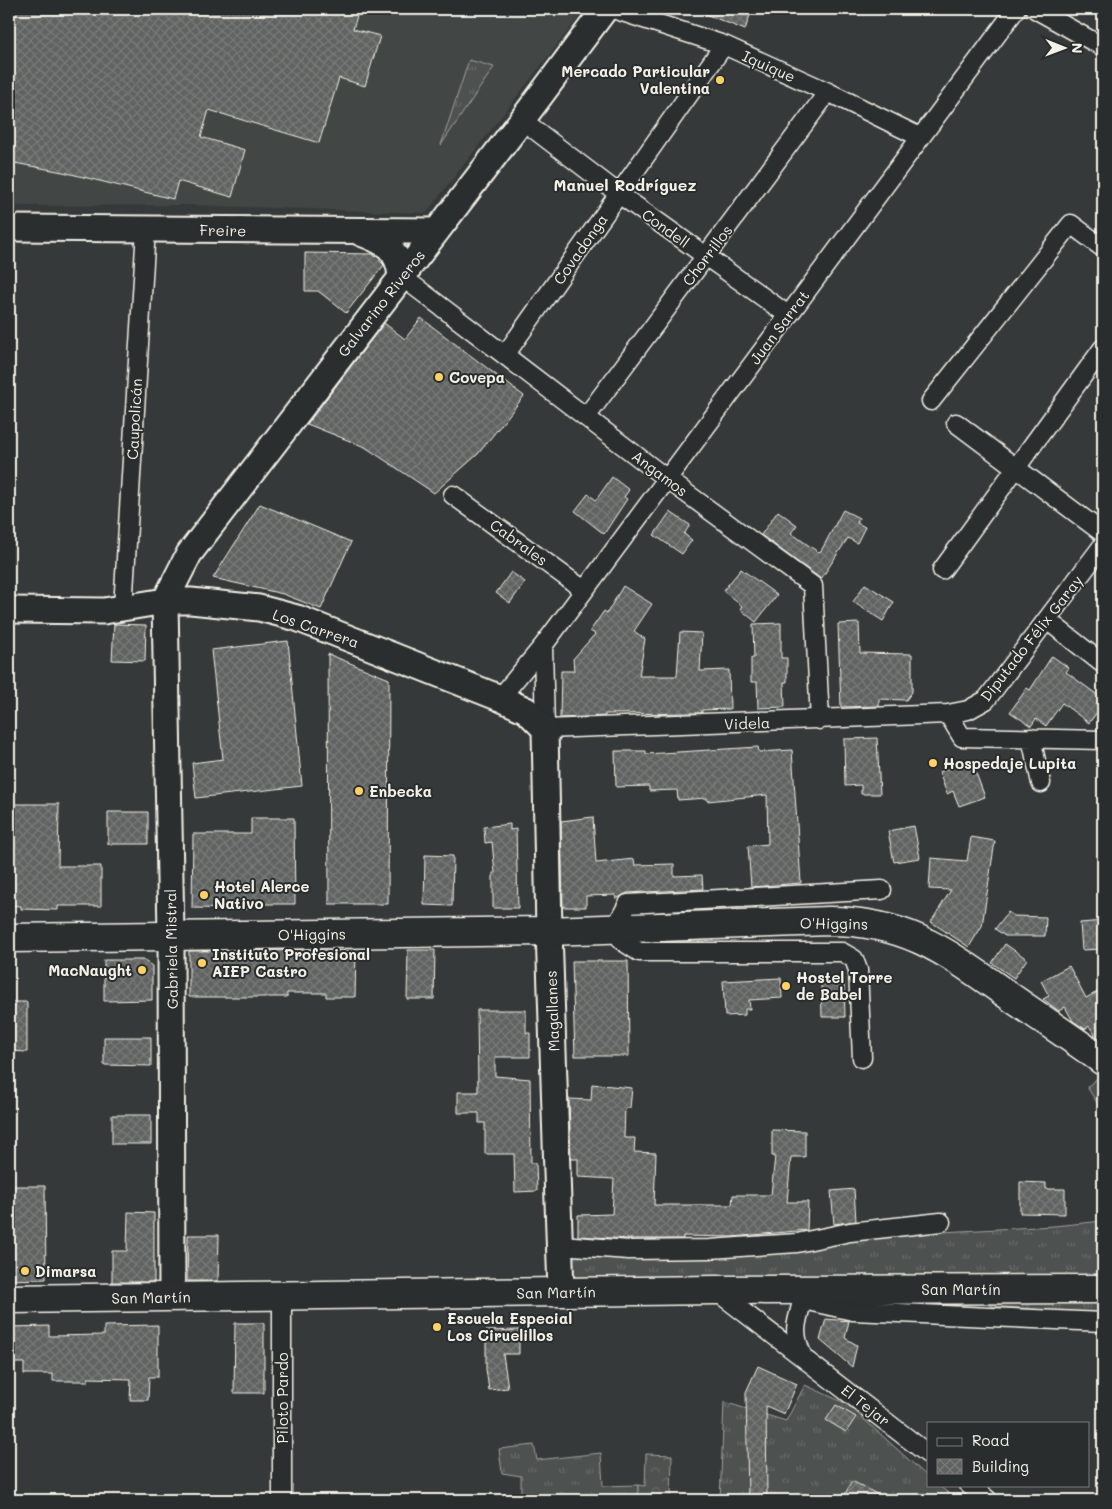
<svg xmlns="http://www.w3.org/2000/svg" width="1112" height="1509" viewBox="0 0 1112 1509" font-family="Mali,sans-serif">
<defs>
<pattern id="grass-tufts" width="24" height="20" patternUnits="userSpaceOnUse" patternTransform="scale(1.25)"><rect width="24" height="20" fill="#4e514f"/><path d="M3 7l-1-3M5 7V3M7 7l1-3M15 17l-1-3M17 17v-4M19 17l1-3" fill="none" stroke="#686a68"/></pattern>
<pattern id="forest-crowns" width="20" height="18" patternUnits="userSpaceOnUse" patternTransform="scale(1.25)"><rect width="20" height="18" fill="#4e514f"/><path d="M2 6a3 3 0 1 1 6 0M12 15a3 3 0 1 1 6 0" fill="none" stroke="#686a68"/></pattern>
<pattern id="building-cross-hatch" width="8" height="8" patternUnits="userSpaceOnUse" patternTransform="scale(1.25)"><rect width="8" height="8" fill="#616362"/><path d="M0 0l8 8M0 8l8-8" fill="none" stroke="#787a78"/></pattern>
</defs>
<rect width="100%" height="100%" fill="#363939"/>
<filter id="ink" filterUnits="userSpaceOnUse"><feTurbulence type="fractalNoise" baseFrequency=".02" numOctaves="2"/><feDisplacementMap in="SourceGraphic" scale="10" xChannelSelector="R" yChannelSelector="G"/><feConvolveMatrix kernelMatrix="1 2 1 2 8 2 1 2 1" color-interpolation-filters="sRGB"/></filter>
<g filter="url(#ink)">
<path fill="#434645" d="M9,9H568L582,13L426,213L187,205L9,206Z"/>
<path fill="url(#grass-tufts)" stroke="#a1a19c" d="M469,60L494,67L441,145Z
M1103,1073V1112L1087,1087Z
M1103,1221V1280L570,1282L569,1255L628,1259L711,1258L799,1252L851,1241L942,1232L1054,1226Z
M990,1296L1103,1297V1314L990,1306Z
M805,1385L847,1404L928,1477V1485H938L957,1500H720L724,1402L786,1421Z
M534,1445L537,1460L601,1453L603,1486L638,1485V1500H613V1495L582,1494L581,1500H529L530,1496L521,1494V1476L502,1473L499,1449Z"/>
<path fill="url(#forest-crowns)" stroke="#a1a19c" d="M646,1454L672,1455L671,1500H638V1485L645,1486Z"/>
<path fill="url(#building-cross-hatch)" stroke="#f4f1e8" d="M9,9H359L353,29L380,36L365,86L339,78L319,143L209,110L201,137L245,150L232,197L178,181L173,199L63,172L9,162Z
M693,9H752L745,30Z
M305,253L373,254L384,265L346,313L318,291H305Z
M421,318L524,396L478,454L434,493L365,447L307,424L384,323L405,339Z
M612,477L629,490L624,497L627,499L604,534L575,511L588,494L596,500Z
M260,504L351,542L321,609L283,594L213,578Z
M843,510L859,518L857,523L865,527L857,543L848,538L821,579L761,535L778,511L797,525L791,533L818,552L821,551Z
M670,512L690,525L684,534L692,540L682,554L654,535Z
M741,569L777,595L756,622L740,609L742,606L723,591Z
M511,572L525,582L510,603L496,593Z
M865,584L894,602L883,621L853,602Z
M623,586L652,604L634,631L645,639L639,676H677L680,632L702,633L700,671L729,670L730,709L702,710V713L605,714V716L560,718L561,671H574L573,659L595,634L590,631L604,611L607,613Z
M781,623V658H787V682H784L785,707L758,708L757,682H751V658H754L753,624Z
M859,623L860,653L912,654V692L906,700L879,699V706L841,707L838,624Z
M114,624L146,625L145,661L112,660Z
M288,641L302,786L196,798L192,763L223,759L211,650Z
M328,654L389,679L388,904H329Z
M1052,656L1069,668L1066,672L1103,699V704L1089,723L1062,703L1046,726L1036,719L1031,726L1010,712L1027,688L1030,690Z
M877,738L880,794H861V785L845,786L844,739Z
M758,747L759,752L792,750L801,883L751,887L748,846L768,844L767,795L707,801V798L678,800L677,790L649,791V786L616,787L615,751H646V754Z
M971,760L985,797L959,806L953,791L947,794L939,772Z
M9,804H59L58,866H101V906H58V910L21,909V906L9,905Z
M108,812H148V844H108Z
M593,817L596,863L634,859L635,865L674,864V876L702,875L703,889L627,893L616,899L615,895L586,896V907H563L561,821Z
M251,818H294L295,904H249V909L192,908L193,834H251Z
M510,824V830L516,829L518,908H493V873H495L492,842L485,843L484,827Z
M914,826L920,858L894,862L888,831Z
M971,837L995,841L982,926L969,947L931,922L951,890L929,889L931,858L967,861Z
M425,855L453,856L452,906L424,905Z
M1008,912L1014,916L1046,917L1045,936H1005L995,929Z
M1103,921V949L1082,950L1080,923Z
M1005,944L1027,959L1014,978L992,963Z
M320,950L356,951L355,997H326V993H287V997H189V951Z
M408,950H435L434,999H407Z
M104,960H143L152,966V1000L104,1001Z
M572,961H628L629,1056H575Z
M1069,966L1086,998L1103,989V1042L1096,1036L1089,1026L1085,1029L1073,1021L1065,1007L1059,1011L1043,999L1049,996L1041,981Z
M781,978L782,998L749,1000L750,1009H745V1015L725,1016L723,981Z
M844,981L845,1017H822L821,982Z
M9,1002H27V1052L9,1051Z
M477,1010H526V1033H530V1057H495V1076L530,1079L531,1163H536L537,1191L515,1192L514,1154H485V1123H479V1113H458V1092H478Z
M104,1037H151V1066L104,1065Z
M592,1084L632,1088L630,1108H625L624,1138H635L634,1152L656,1153L654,1205H732L733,1195H771L775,1156H772V1130L805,1131V1157H791L787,1202H808L807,1230L732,1237L683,1236V1239H629L578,1236V1215L612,1214L614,1179L578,1177V1159H571L569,1099L591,1100Z
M112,1115H151V1144H112Z
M1020,1182L1046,1183V1189H1065V1214L1020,1213Z
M9,1186H45L46,1279L9,1280Z
M854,1189L856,1221L834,1224L831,1191Z
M128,1212L154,1213V1282H112V1251H127Z
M188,1235H219L218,1281H187Z
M826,1319L849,1321L845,1338L857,1345L852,1367L820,1340Z
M235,1323H264V1393H234Z
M158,1325V1377H149L148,1400H130L131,1379L88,1378V1381H53V1374H24V1363H9V1327L49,1326V1336L104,1335V1326Z
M519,1330V1354H503L508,1388L489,1390L486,1369V1331Z
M758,1366L797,1384L784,1414L766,1406L767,1500H748L746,1392Z
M836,1405L856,1417L846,1432L826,1420Z
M852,1481L888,1500H842Z"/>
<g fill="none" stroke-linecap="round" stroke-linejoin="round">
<g stroke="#f4f1e8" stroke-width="21">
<path id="street" d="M613,9L724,45L828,92L920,137
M1035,9L1103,47
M522,120L619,194L788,315
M401,276L667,479L813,586L820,720
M505,355L724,45
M931,401L1071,224L1103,248
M586,417L828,92
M956,423L1103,533
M453,495L584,590
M942,570L1103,348
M123,608L146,229
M1047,620L1103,664
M543,646L545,729L948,714L968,710L986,700L1103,545
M500,698L543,646L1016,9
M948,714L962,737L1103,740
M1031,738L1041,783
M862,1058L858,970L854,959L842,952H639L622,941L615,928L628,904L882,890
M560,1245L629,1250L710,1249L797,1243L850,1232L941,1222
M715,1290L928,1454
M803,1290C802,1319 788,1323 803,1357
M282,1295V1500
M803,1300L853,1311L1103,1322
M969,1485L988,1500"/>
</g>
<g stroke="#f4f1e8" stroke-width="29">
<path id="secondary" d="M9,228L437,231
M361,233C385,242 398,248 401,276
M9,610L104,611L165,601H191L259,608L297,618L500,698L526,710L545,729L549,931L561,1292
M172,1297L171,935L165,601L189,554L522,120L605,9"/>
</g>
<g stroke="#f4f1e8" stroke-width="31">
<path id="highway" d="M9,938L549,931L829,921C909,921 949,954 1012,998C1042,1019 1073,1039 1103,1061
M9,1299L715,1290L1103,1289"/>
</g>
<use href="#street" stroke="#2a2d2e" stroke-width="18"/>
<use href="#secondary" stroke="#2a2d2e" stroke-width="25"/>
<use href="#highway" stroke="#2a2d2e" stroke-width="28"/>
</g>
</g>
<g fill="#ffd166" stroke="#2a2d2e" stroke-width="2">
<circle cx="720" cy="80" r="5"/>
<circle cx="439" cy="377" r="5"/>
<circle cx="933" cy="763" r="5"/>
<circle cx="359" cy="791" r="5"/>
<circle cx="204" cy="895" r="5"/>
<circle cx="202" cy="963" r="5"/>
<circle cx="142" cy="970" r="5"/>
<circle cx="786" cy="986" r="5"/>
<circle cx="25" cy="1271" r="5"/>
<circle cx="437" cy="1327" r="5"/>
</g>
<g text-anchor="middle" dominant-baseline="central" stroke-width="4" stroke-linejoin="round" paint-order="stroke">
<g font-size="15" fill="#f4f1e8" stroke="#2a2d2e">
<text transform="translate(769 66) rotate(24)">Iquique</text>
<text transform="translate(666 228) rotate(36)">Condell</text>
<text transform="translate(223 230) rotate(1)">Freire</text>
<text transform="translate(580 249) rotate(-55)">Covadonga</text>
<text transform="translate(707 255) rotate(-53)">Chorrillos</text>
<text transform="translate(381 303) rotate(-52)">Galvarino Riveros</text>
<text transform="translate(779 327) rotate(-53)">Juan Sarrat</text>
<text transform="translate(134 419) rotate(-87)">Caupolicán</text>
<text transform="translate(660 473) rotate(37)">Angamos</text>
<text transform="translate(519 542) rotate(36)">Cabrales</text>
<text transform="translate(316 628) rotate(19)">Los Carrera</text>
<text transform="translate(1031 638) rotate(-52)">Diputado Félix Garay</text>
<text transform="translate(747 723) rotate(-2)">Videla</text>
<text transform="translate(834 923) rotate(1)">O'Higgins</text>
<text transform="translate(312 934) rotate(-1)">O'Higgins</text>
<text transform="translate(171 949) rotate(-91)">Gabriela Mistral</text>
<text transform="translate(552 1011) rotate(-92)">Magallanes</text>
<text x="961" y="1289">San Martín</text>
<text transform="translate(556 1292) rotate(-1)">San Martín</text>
<text transform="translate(151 1297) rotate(-1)">San Martín</text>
<text transform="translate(282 1398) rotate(-90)">Piloto Pardo</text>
<text transform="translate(866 1405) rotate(38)">El Tejar</text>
</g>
<g font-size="15" font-weight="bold" fill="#f4f1e8" stroke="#2a2d2e" text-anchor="start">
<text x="710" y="71" text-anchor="end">Mercado Particular<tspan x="710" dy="17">Valentina</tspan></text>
<text x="449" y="377">Covepa</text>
<text x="943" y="763">Hospedaje Lupita</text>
<text x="369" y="791">Enbecka</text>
<text x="214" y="886">Hotel Alerce<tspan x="214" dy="17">Nativo</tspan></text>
<text x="212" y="954">Instituto Profesional<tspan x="212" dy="17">AIEP Castro</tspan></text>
<text x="132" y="970" text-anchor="end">MacNaught</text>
<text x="796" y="977">Hostel Torre<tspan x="796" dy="17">de Babel</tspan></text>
<text x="35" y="1271">Dimarsa</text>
<text x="447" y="1318">Escuela Especial<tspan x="447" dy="17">Los Ciruelillos</tspan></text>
</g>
<g font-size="16" font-weight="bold" fill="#f4f1e8" stroke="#2a2d2e">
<text x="625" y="184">Manuel Rodríguez</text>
</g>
</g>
<rect width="1112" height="1509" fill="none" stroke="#2a2d2e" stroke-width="30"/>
<rect x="15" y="15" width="1082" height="1479" fill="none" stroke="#f4f1e8" stroke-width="2" filter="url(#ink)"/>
<rect x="927" y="1422" width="162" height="65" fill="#2a2d2e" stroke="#7b7b78"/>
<rect x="937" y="1438" width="25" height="8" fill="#2a2d2e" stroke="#7b7b78"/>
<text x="972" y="1446" font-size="15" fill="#f4f1e8">Road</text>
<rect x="937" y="1459" width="25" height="15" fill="url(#building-cross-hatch)" stroke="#7b7b78"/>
<text x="972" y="1472" font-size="15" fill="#f4f1e8">Building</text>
<g transform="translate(1064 48) rotate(91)" stroke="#2a2d2e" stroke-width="4" paint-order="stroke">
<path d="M0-4L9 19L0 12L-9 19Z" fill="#f4f1e8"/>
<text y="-8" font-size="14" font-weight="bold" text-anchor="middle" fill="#f4f1e8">N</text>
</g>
</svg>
